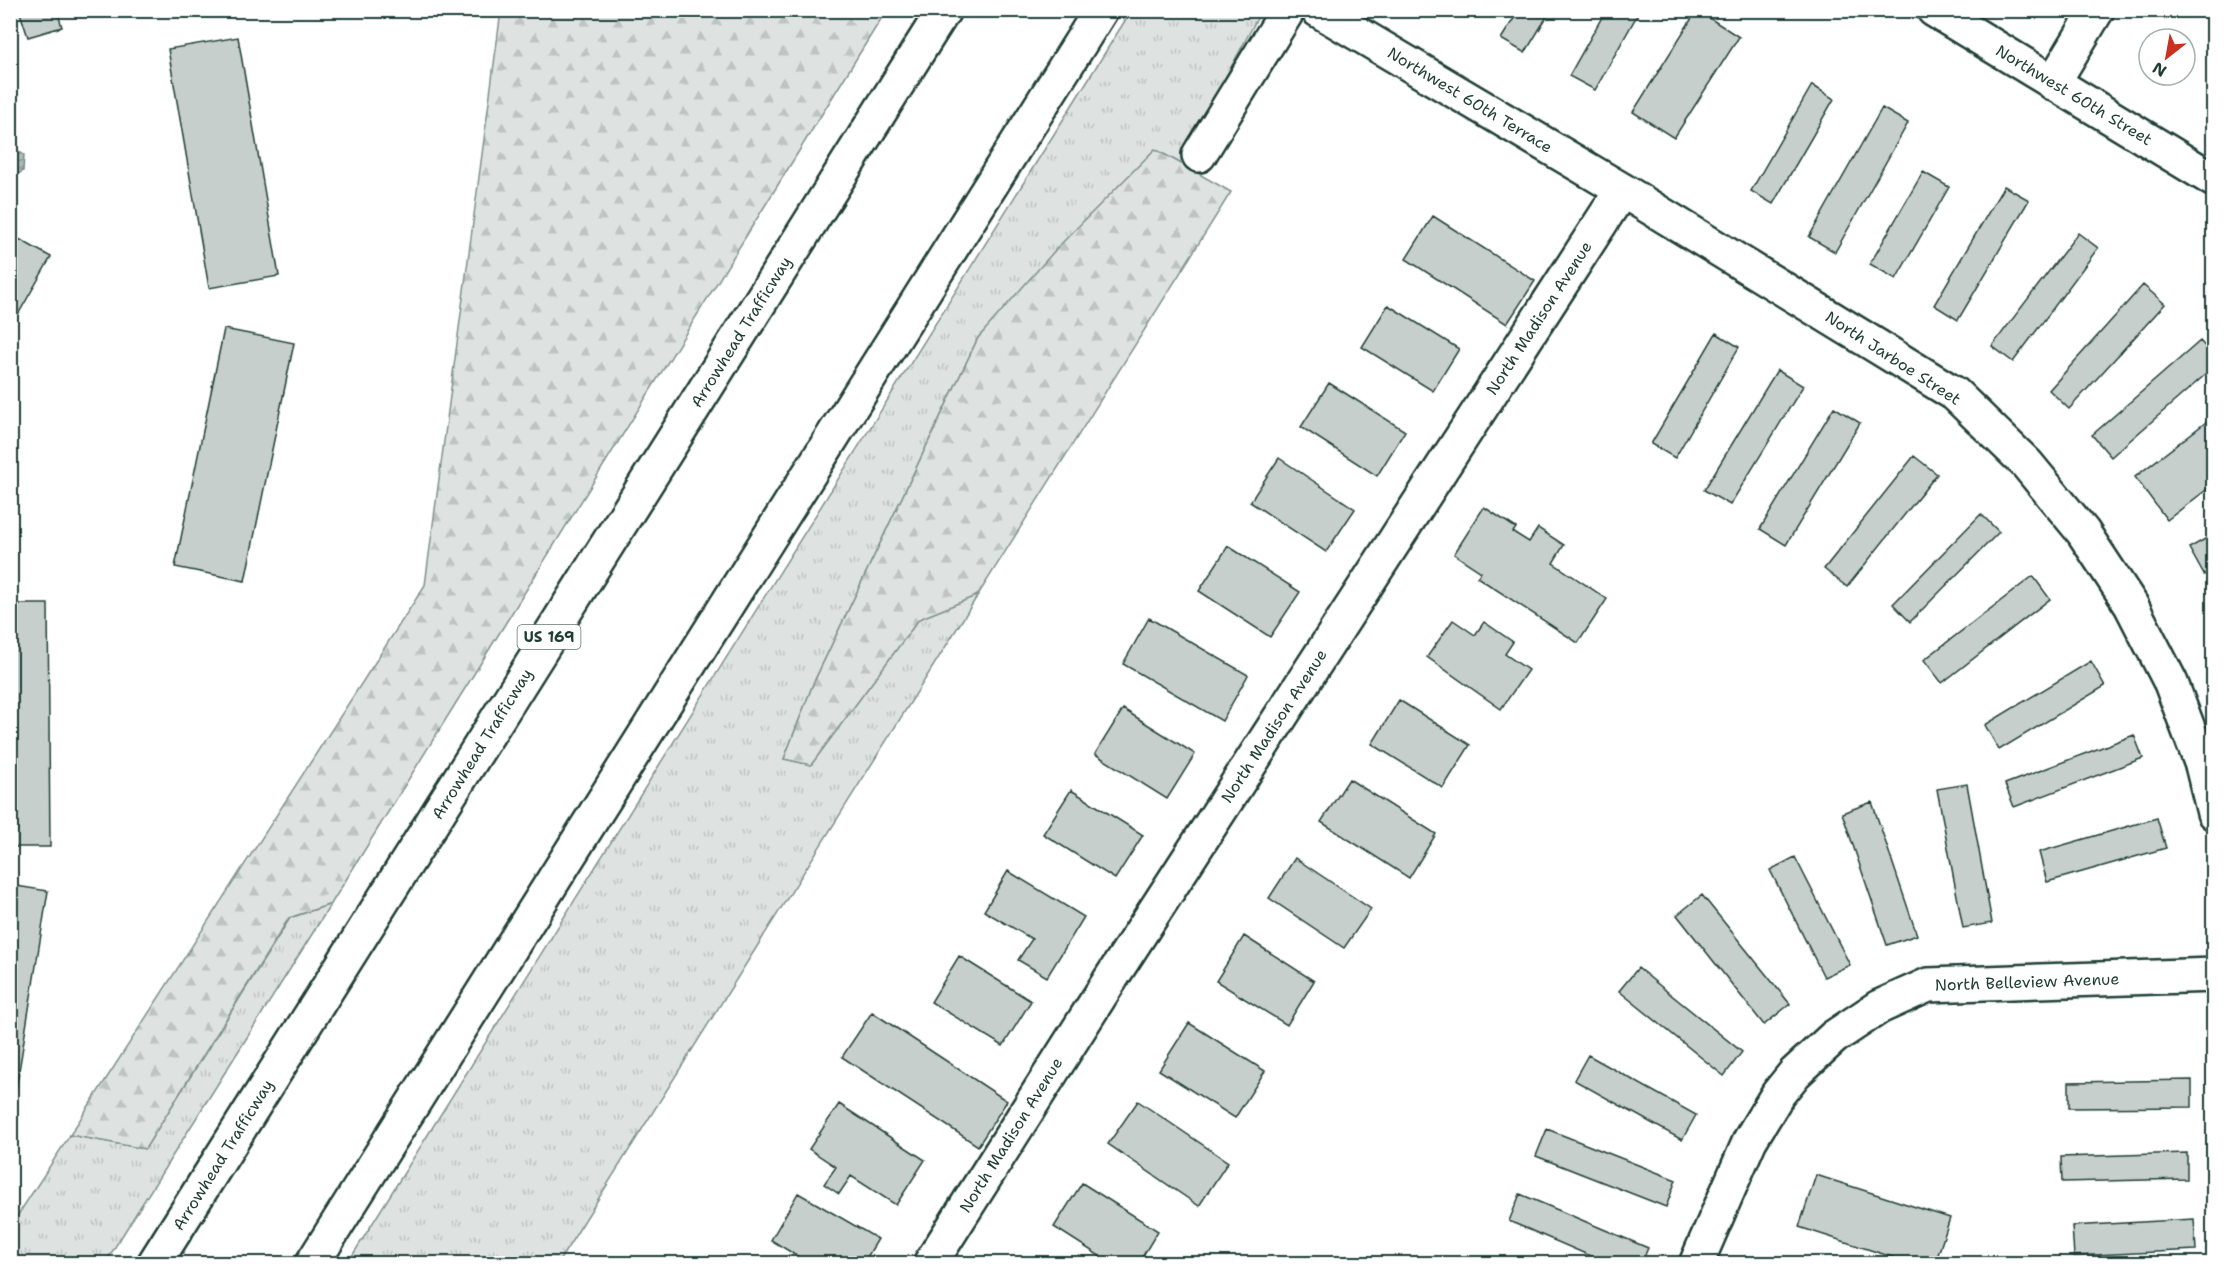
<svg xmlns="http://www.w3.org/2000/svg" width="2224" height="1274" viewBox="0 0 2224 1274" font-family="'Shantell Sans',sans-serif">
<defs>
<pattern id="grass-tufts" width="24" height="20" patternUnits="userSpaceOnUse" patternTransform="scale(1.5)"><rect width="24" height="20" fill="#dee3e2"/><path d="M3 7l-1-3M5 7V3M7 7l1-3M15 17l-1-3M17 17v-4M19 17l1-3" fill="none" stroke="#bec4c2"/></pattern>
<pattern id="forest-firs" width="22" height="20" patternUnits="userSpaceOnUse" patternTransform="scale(1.5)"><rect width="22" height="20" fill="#dee3e2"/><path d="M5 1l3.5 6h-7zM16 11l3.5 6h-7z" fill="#bec4c2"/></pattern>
<pattern id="water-rules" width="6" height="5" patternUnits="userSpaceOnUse" patternTransform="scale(1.5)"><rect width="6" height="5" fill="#afbab7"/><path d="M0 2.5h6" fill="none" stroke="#8e9896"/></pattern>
</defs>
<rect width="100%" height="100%" fill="#fff"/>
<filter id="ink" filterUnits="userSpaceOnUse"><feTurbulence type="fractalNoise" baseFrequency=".0167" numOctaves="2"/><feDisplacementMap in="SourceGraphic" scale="12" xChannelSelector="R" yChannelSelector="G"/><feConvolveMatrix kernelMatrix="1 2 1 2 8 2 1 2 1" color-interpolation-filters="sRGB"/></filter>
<g filter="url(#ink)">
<path fill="url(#grass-tufts)" stroke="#7e908b" stroke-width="1.5" d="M1131,11H1261L1180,163L1155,150L978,338L813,684L784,759L811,765L919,619L978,595L558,1263L347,1264Z
M331,904L105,1263H11L10,1227L70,1135L145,1149L290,918Z"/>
<path fill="url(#forest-firs)" stroke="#7e908b" stroke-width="1.5" d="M501,11H886L331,904L289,918L145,1149L70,1135L425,585Z
M1155,149L1231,192L978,595L919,619L811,765L784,759L813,684L978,338L1057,248Z"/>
<path fill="url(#water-rules)" stroke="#758883" stroke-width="1.5" d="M10,145L24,155L23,171L11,178Z"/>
<path fill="#c7cfcc" stroke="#1f3d34" stroke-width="1.5" d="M19,10H57L62,27L28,37Z
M1519,10H1551L1525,53L1501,39Z
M1606,10H1640L1595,90L1569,76Z
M1697,10L1739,37L1674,138L1633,112Z
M238,37L279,276L209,288L168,49Z
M1812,85L1834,99L1773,204L1751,191Z
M1882,108L1908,123L1835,252L1809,237Z
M1923,172L1949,187L1896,279L1870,264Z
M2004,186L2029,200L1958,320L1934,305Z
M1433,216L1535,281L1507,324L1406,259Z
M2078,233L2098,248L2013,362L1992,346Z
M10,234L51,257L12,325L10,323Z
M2143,285L2165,304L2069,409L2049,390Z
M1388,305L1459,349L1433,391L1362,347Z
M224,329L294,343L245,581L175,567Z
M1716,333L1739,347L1675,458L1651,444Z
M2200,341L2214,356V367L2111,457L2092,435Z
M1777,370L1803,386L1730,505L1704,490Z
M1329,383L1405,431L1377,476L1301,427Z
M1834,407L1860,423L1786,545L1760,529Z
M2214,416V484L2167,520L2135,477Z
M1914,456L1937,474L1847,587L1824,569Z
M1279,458L1355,509L1326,552L1250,502Z
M1484,507L1516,528L1513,532L1529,542L1538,528L1564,545L1553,563L1607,599L1578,643L1477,577L1481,572L1454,554Z
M1981,514L1999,532L1910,622L1893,604Z
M2214,534V569L2204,575L2189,548Z
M1228,546L1300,592L1270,637L1199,591Z
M2033,576L2050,599L1942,683L1924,660Z
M10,604H48L50,847H10Z
M1149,618L1248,675L1222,721L1123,664Z
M1453,620L1475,635L1484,622L1513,642L1505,654L1528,670L1501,709L1427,657Z
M2091,661L2105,686L1999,750L1985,725Z
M1399,700L1470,745L1443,788L1372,744Z
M1123,709L1195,754L1167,799L1095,754Z
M2134,735L2143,758L2014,807L2005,784Z
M1349,779L1436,834L1409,878L1321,822Z
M1967,784L1992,923L1963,928L1937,789Z
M1071,790L1143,835L1115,879L1043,834Z
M1872,802L1917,935L1887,945L1842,813Z
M2157,818L2166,848L2047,882L2039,852Z
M1795,857L1850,965L1824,977L1770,870Z
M1295,858L1371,909L1344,948L1269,898Z
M1008,871L1084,917L1047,977L1018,960L1032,939L984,911Z
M10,885L48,891L10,1127Z
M1702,895L1790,1004L1764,1025L1677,915Z
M1244,936L1314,981L1287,1025L1216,981Z
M959,956L1031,1001L1003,1046L931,1002Z
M1638,968L1742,1052L1724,1076L1619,991Z
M872,1012L1007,1101L978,1146L842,1057Z
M1189,1023L1265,1071L1235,1118L1159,1070Z
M1588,1055L1696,1115L1682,1140L1574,1080Z
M2192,1080V1107L2069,1108V1082Z
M1138,1101L1228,1162L1199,1206L1108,1144Z
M839,1104L925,1160L896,1205L851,1176L839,1194L824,1184L836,1167L809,1149Z
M1547,1129L1676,1180L1666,1207L1536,1156Z
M2187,1153V1179L2062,1182L2061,1157Z
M1816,1175L1950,1218L1935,1264H1914L1799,1227Z
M1082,1183L1158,1231L1138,1264H1112L1054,1227Z
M798,1193L878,1239L863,1264H810L771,1240Z
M1520,1194L1648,1248L1641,1264H1609L1509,1221Z
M2194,1219L2196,1250L2074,1256L2072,1226Z"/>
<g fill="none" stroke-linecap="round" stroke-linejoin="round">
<g stroke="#1f3d34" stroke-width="38">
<path id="street" d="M1318,10L1622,190L1955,394L2027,464L2083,532L2131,605L2171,683L2202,765L2214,813
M1934,10L2214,180
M2053,83L2097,10
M1199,155L1288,10
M930,1264L1110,980L1622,190
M1696,1264L1750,1140L1778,1094L1795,1073L1834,1037L1879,1007L1928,985L2214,975"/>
</g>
<g stroke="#1f3d34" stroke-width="38">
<path id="highway" d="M154,1264L944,10
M312,1264L1101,10"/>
</g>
<use href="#street" stroke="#fff" stroke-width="33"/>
<use href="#highway" stroke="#fff" stroke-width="33"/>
</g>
</g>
<g text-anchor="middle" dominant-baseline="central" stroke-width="5" stroke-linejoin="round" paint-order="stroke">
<rect fill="#fff" stroke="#627771" stroke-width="1.5" x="517.5" y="625" width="63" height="24" rx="4.5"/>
<g font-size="15" font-weight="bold" fill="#1f3d34">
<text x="549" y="637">US 169</text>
</g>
<g font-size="16" fill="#1f3d34" stroke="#fff">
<text transform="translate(2074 95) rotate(31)">Northwest 60th Street</text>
<text transform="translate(1470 100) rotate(31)">Northwest 60th Terrace</text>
<text transform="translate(1539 318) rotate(-57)">North Madison Avenue</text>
<text transform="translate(741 332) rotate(-58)">Arrowhead Trafficway</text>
<text transform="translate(1893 358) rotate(33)">North Jarboe Street</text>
<text transform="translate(1274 726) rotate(-57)">North Madison Avenue</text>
<text transform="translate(482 744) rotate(-58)">Arrowhead Trafficway</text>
<text transform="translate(2027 982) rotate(-2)">North Belleview Avenue</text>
<text transform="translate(1011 1135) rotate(-58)">North Madison Avenue</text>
<text transform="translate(223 1155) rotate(-58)">Arrowhead Trafficway</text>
</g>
</g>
<rect width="2224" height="1274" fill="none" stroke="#fff" stroke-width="36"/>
<rect x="18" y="18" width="2188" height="1238" fill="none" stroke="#1f3d34" stroke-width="2" filter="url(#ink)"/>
<g transform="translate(2167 57) rotate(211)"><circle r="28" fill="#ffffff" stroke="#a5b1ae" stroke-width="1.5"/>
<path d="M0-4.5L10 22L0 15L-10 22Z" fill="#c8321e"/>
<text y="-9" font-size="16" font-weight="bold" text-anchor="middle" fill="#1f3d34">N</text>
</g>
</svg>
